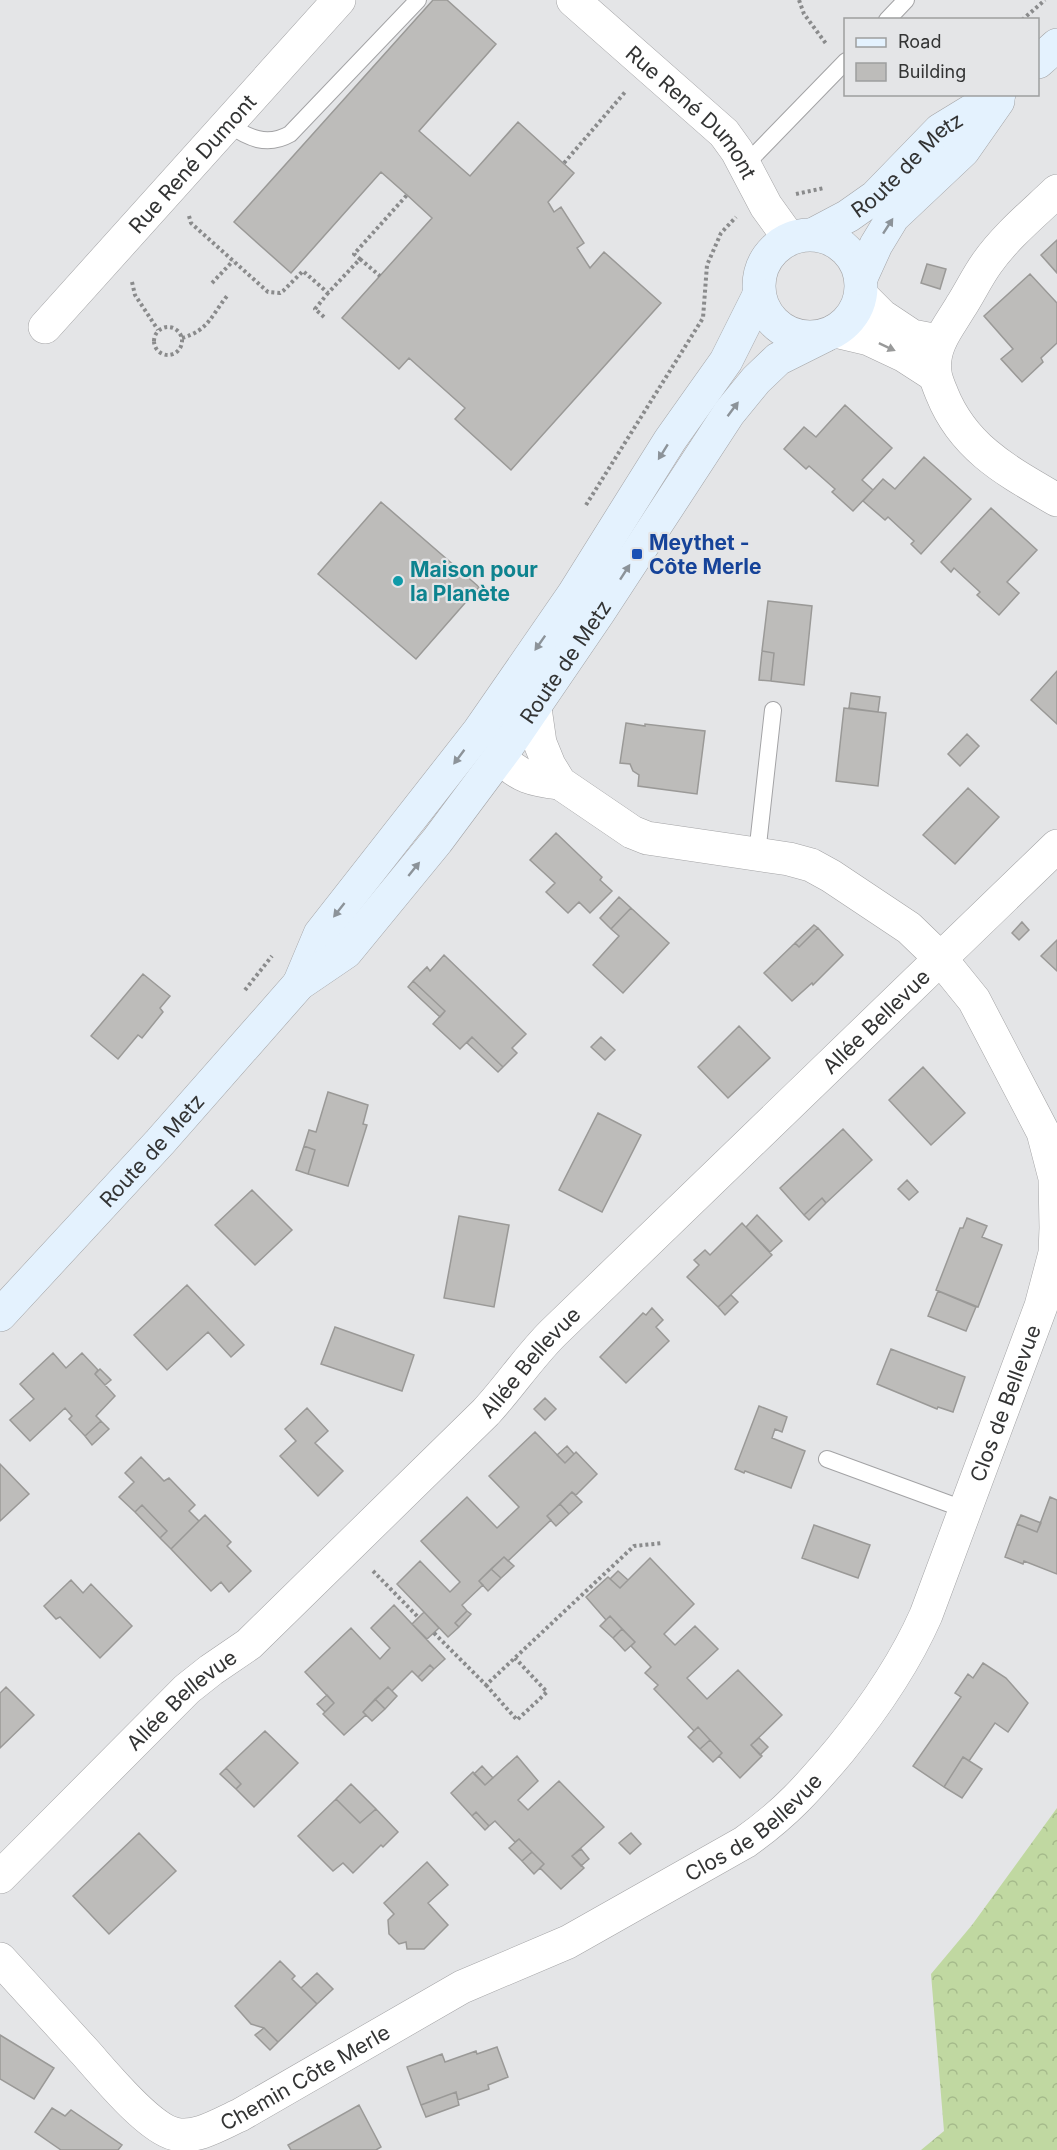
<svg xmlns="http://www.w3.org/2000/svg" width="1057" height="2150" viewBox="0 0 1057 2150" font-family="Inter,sans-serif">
<defs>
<pattern id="forest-crowns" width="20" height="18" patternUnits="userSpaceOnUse" patternTransform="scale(1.5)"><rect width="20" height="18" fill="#c0d8a1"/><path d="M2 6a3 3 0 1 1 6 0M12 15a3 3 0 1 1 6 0" fill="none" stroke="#a5ba8b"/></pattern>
</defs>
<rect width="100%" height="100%" fill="#e4e5e7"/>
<path fill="url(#forest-crowns)" d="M1057,1808V2150H921L944,2131L931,1974L972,1925Z"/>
<path fill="#bdbcba" stroke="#9a9997" stroke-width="1.5" d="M433,0H447L496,44L419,131L470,176L518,122L574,173L548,202L554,212L561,207L584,243L577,248L590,268L604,252L661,303L511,470L455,419L465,408L409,358L399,369L342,318L432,218L407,195L381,172L291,273L234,222Z
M1057,240V273L1041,255Z
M927,264L946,269L940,289L921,283Z
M1030,274L1057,303V343L1041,358L1043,362L1022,382L1001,359L1013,349L984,316Z
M845,405L892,448L862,480L873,490L853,511L832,492L835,489L809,466L806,469L784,449L804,427L816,437Z
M924,457L971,499L921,554L911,544L914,541L888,517L885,520L863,501L883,479L895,489Z
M381,502L479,587L416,659L318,574Z
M991,508L1037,550L1007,582L1019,593L999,615L977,595L980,592L954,568L951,572L941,562Z
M768,601L812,606L804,685L771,681L774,653L762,651Z
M762,651L774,653L771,681L759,680Z
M1057,671V724L1031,700Z
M851,693L880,697L878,712L849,708Z
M844,708L886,713L878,786L836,781Z
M626,723L645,726V724L705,731L697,794L638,786L639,775L633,771L630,764L620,763Z
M967,734L979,746L960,766L948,754Z
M968,788L999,817L955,864L923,835Z
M556,833L602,877L600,880L612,891L590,913L579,902L568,913L546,892L555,883L530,860Z
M619,897L631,908L611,929L600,918Z
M631,908L669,943L623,993L593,965L619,936L611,929Z
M1022,922L1029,930L1019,940L1012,933Z
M814,925L818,928L799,947L795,943Z
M818,928L843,955L813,985L812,983L792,1001L764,973L795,943L799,947Z
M1057,940V971L1041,956Z
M444,955L526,1034L512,1048L517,1053L503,1067L472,1037L460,1049L433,1024L445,1011L413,981L427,967L430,971Z
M143,974L170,996L160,1008L163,1012L142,1038L138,1035L118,1059L91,1036Z
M413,981L445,1011L440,1017L408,987Z
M739,1026L770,1058L728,1098L698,1067Z
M472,1037L503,1067L498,1072L467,1043Z
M601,1037L615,1050L605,1060L591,1047Z
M923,1067L965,1113L931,1145L889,1100Z
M328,1092L368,1105L363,1124L367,1125L348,1186L308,1174L315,1150L304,1146L309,1130L316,1132Z
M598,1113L641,1135L602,1212L559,1190Z
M843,1129L872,1160L826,1203L822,1198L804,1215L780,1188Z
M304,1146L315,1150L308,1174L296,1170Z
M907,1180L918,1192L909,1200L898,1189Z
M252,1190L292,1230L255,1265L215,1225Z
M822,1198L826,1203L809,1220L804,1215Z
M757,1215L782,1241L770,1252L746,1227Z
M459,1216L509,1225L494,1307L444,1298Z
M967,1218L987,1226L982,1237L1002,1245L978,1307L936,1290L960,1228H963Z
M742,1223L772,1255L718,1307L687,1277L699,1265L694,1260L705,1250L710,1255Z
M187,1285L244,1345L231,1357L208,1332L167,1370L134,1335Z
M938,1291L976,1307L966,1331L928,1316Z
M731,1295L738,1302L725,1315L718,1307Z
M652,1308L663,1320L656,1327L669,1341L626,1383L600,1357L643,1313L646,1315Z
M335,1327L414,1355L402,1391L321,1364Z
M891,1349L965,1377L953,1412L938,1407L937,1409L877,1384Z
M53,1353L66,1368L82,1353L98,1370L95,1374L115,1396L96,1416L101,1421L85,1436L69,1419L72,1416L65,1408L30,1441L10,1420L34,1399L20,1384Z
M100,1369L111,1380L105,1385L95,1374Z
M545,1398L556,1409L545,1420L534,1409Z
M759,1406L787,1417L782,1432L775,1429L772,1438L805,1451L791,1488L745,1471L744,1473L735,1469Z
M307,1408L328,1431L315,1443L343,1471L318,1496L280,1456L296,1441L285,1429Z
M101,1421L109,1429L92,1445L85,1436Z
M535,1432L565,1463L576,1452L597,1474L576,1495L572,1492L547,1516L551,1520L508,1561L504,1557L479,1581L483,1585L462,1605L467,1611L455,1623L459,1627L448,1637L397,1584L420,1561L450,1592L460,1582L421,1541L467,1497L497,1528L519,1507L489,1476Z
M567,1446L574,1454L565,1463L557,1455Z
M141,1457L164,1481L169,1478L195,1505L189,1511L199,1521L171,1549L160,1538L167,1531L142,1505L135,1512L119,1497L134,1482L125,1473Z
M0,1464L29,1494L0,1521Z
M572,1492L582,1502L569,1514L560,1504Z
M1050,1497L1057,1500V1574L1024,1561L1023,1564L1005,1557L1017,1524L1037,1532Z
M560,1504L569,1514L556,1526L547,1516Z
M142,1505L167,1531L160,1538L135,1512Z
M205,1515L231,1542L227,1546L251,1571L229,1592L221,1582L211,1591L171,1549Z
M1021,1515L1041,1523L1037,1532L1017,1524Z
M814,1525L870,1545L858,1578L802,1558Z
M504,1557L514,1566L501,1578L491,1569Z
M650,1558L694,1604L664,1634L675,1645L695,1626L718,1649L687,1678L707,1699L738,1670L782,1715L751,1745L762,1756L740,1778L719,1756L722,1753L698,1727L694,1731L654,1689L658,1685L645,1673L651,1667L631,1646L635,1642L610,1616L606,1620L586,1597L608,1577L620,1588Z
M491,1569L501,1578L488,1591L479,1581Z
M618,1571L628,1580L620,1588L610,1579Z
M71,1580L83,1593L91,1584L132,1626L100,1658L60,1617L56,1619L44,1606Z
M394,1605L445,1659L434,1669L430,1665L418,1677L412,1671L392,1691L388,1687L363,1712L366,1715L344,1735L323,1714L334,1703L305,1672L351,1628L380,1659L390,1648L371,1628Z
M467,1611L471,1614L459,1627L455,1623Z
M424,1612L439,1628L427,1639L412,1624Z
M610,1616L622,1629L613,1638L600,1626Z
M622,1629L635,1642L625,1651L613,1638Z
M983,1663L1006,1678L1028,1703L1008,1732L995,1723L969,1761L963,1757L944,1787L913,1766L961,1697L955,1693L968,1674L973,1678Z
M430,1665L434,1669L422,1681L418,1677Z
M6,1687L34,1715L0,1748V1693Z
M388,1687L397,1696L385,1709L375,1699Z
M327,1695L334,1703L325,1712L317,1704Z
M375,1699L385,1709L372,1721L363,1712Z
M698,1727L710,1740L700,1749L688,1737Z
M265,1731L298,1763L254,1807L236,1789L241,1784L226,1768Z
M759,1738L768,1747L760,1755L751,1745Z
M710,1740L722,1753L713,1762L700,1749Z
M517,1756L538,1781L518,1800L528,1810L559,1781L604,1827L572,1856L584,1868L561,1889L540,1868L544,1864L519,1839L515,1842L495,1821L489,1826L476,1812L472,1816L451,1793L473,1772L485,1785Z
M963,1757L982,1769L962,1798L944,1787Z
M482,1766L493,1778L485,1785L474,1774Z
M226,1768L241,1784L236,1789L220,1774Z
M351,1784L376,1809L360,1823L336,1799Z
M336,1799L360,1823L376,1809L398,1832L383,1847L381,1845L353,1873L343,1863L333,1871L298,1836Z
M476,1812L489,1826L485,1830L472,1816Z
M139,1833L176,1871L109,1934L73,1896Z
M631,1833L641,1844L630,1854L619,1843Z
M519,1839L532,1852L522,1861L509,1848Z
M581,1849L589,1859L581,1866L572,1856Z
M532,1852L544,1864L534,1874L522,1861Z
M427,1862L448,1885L428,1903L448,1925L424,1949H407L406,1942L399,1944L389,1934L388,1920L394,1914L384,1903Z
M280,1961L295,1976L292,1979L317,2004L278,2042L264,2028L251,2024L235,2006Z
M317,1973L333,1989L317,2004L301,1988Z
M264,2028L278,2042L270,2050L255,2035Z
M0,2035L54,2068L34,2099L0,2079Z
M497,2047L508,2077L488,2085L489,2089L458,2100L456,2092L421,2105L407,2067L442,2054L445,2062L476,2051L477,2054Z
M456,2092L459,2105L426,2117L421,2105Z
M359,2105L381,2147L376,2150H291L288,2145Z
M52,2108L65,2116L71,2110L122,2145L118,2150H61L35,2132Z"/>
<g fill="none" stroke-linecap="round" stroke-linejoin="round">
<g stroke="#a3a3a5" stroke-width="18">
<path id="lane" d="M887,20L906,0
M228,124C248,138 267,147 290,134L418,0
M745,165L846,61
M757,854L773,710
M827,1459L966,1510"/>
</g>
<g stroke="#a3a3a5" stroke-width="34">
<g id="street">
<path id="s1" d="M573,0L724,133L737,151L766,206L789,238"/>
<path d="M1057,191C1033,214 1006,236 987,263C977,277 970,292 961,306C951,323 937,340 935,359C933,373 937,382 942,394C964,449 1009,472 1057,500"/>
<path d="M861,295L882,316L912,336L938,341"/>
<path id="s2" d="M45,327L339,0"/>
<path d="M835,331L869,339L903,355L934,375"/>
<path d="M500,757C519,777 533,780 560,783"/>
<path id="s3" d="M0,1877L187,1689L211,1670L249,1644L486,1412C510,1386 528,1358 553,1333L1057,846"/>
<path id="s4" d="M0,1959C28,1990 56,2020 84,2051C103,2072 148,2128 175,2134C197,2139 220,2124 240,2115L462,1987L568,1942L745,1842C786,1813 808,1788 840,1750C874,1708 904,1665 926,1615L1041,1306L1055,1253L1056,1228L1055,1178L1043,1132L974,1000L940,958L909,928L831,876L811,865L789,859L647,838L632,832L560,783L549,765L540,743L535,708"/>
</g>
</g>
<g stroke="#a3a3a5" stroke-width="34">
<g id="secondary">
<path d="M1038,62L1057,45"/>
<path id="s5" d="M814,234L848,216L875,197L940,130L999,94"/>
<circle cx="810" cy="286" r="51"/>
<path d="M861,278L876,245L893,217L963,151L998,101"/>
<path d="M299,984L320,934L479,731L573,595L670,440L726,361L759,295"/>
<path id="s6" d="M0,1315L160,1142L299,984L346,952L437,841L507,747L599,612L729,413L756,380L778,359L824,336"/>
</g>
</g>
<path stroke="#8a8b8c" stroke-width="4" stroke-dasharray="3 3" stroke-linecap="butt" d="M799,0L804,14L827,45
M1022,20L1045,0
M564,163L626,91
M796,194L824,188
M189,216L191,223L268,292L280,293L283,291L303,271L328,293L360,259L354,254L407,195
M360,259L380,276
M132,282L135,295L158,330
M212,283L233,261
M324,317L315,309L328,293
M154 341a14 14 0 1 1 28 0a14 14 0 1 1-28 0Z
M182,338C209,330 211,316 227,296
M586,505L703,318L707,265L721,233L736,217
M245,990L272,956
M373,1571L419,1618
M434,1633L486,1685L634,1546L663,1543
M486,1685L517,1720L547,1692L515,1658"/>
<use href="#lane" stroke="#fff" stroke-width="16"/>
<use href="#street" stroke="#fff" stroke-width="33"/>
<use href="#secondary" stroke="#e4f2fe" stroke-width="33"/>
</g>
<defs><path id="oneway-solid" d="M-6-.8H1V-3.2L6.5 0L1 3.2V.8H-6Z" transform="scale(1.5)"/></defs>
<g fill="#8c9399">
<use href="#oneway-solid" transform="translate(888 226) rotate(-57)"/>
<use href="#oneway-solid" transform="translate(733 409) rotate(-53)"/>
<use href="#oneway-solid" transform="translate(663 452) rotate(122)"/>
<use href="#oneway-solid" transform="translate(625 572) rotate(-57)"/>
<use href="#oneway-solid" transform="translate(540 643) rotate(125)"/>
<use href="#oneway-solid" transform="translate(459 757) rotate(127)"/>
<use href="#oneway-solid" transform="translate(414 869) rotate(-51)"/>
<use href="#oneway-solid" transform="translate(339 910) rotate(128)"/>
</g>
<use fill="#999a9a" href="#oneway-solid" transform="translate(887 347) rotate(25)"/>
<rect fill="#1a4fb4" stroke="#e4e5e7" stroke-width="2" x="631" y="548" width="12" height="12" rx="3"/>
<circle fill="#0f9aa8" stroke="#e4e5e7" stroke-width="2" cx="398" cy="581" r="6"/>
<g text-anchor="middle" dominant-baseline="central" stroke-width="4.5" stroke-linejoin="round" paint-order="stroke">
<g font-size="21" fill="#333434" stroke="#e4e5e7">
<text stroke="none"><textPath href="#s1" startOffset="164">Rue René Dumont</textPath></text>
<text stroke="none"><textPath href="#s2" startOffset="220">Rue René Dumont</textPath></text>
<text stroke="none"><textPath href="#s5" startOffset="117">Route de Metz</textPath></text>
<text stroke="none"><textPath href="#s6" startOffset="867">Route de Metz</textPath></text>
<text stroke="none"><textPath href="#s3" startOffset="1226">Allée Bellevue</textPath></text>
<text stroke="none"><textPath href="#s6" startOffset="224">Route de Metz</textPath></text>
<text stroke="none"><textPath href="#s3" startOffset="740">Allée Bellevue</textPath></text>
<text stroke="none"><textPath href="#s4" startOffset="1412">Clos de Bellevue</textPath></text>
<text stroke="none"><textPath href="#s3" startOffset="254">Allée Bellevue</textPath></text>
<text stroke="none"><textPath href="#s4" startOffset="908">Clos de Bellevue</textPath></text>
<text stroke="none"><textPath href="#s4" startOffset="393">Chemin Côte Merle</textPath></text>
</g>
<g font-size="21" font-weight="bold" fill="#164399" stroke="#e4e5e7" text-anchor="start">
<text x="649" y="542">Meythet -<tspan x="649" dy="24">Côte Merle</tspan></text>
</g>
<g font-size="21" font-weight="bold" fill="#0d838f" stroke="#e4e5e7" text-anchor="start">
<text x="410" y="569">Maison pour<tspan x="410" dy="24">la Planète</tspan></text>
</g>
</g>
<rect x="844" y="18" width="195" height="78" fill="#e4e5e7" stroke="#9d9e9f" stroke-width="1.5"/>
<rect x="856" y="38" width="30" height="9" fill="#e4f2fe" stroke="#9d9e9f" stroke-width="1.5"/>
<text x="898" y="48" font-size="18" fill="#333434">Road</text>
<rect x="856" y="63" width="30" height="18" fill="#bdbcba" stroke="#9d9e9f" stroke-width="1.5"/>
<text x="898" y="78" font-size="18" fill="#333434">Building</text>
</svg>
